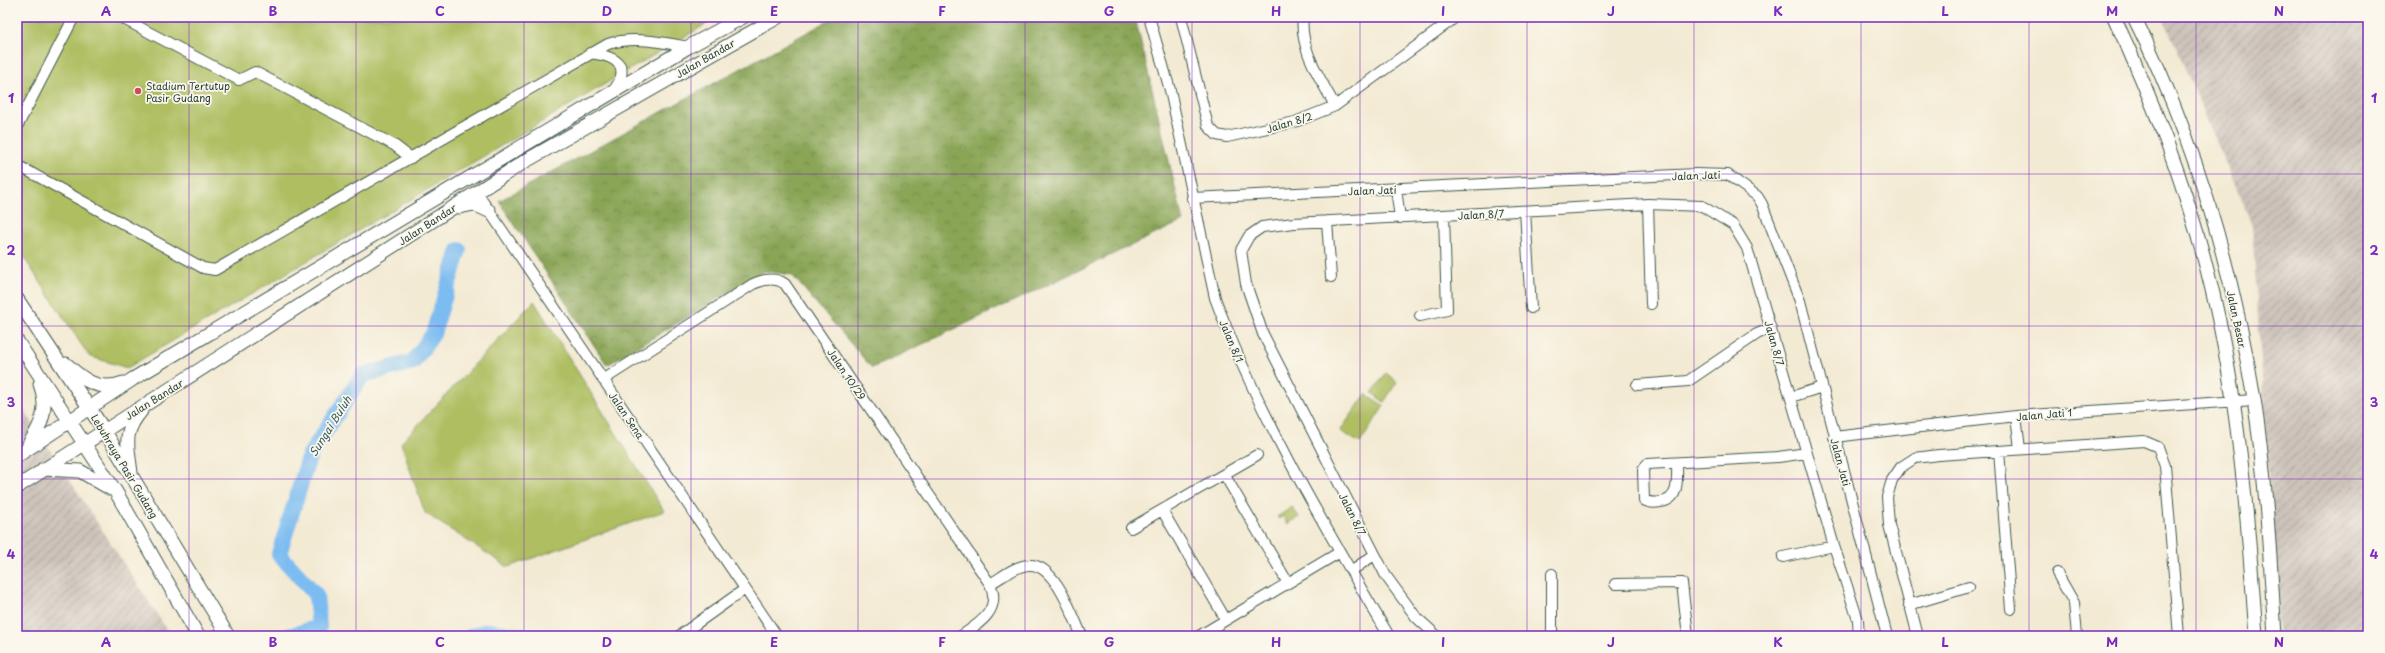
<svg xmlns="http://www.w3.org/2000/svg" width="2385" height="653" viewBox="0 0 2385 653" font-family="'Playpen Sans',sans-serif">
<defs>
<pattern id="industrial-furrows" width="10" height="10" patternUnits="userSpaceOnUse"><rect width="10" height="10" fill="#ccc2b9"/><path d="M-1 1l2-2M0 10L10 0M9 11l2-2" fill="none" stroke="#a59f97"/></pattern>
<pattern id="forest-crowns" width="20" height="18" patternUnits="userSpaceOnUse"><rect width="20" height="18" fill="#8aa557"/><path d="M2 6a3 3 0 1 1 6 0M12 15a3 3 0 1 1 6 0" fill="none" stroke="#708849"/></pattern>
</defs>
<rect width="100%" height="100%" fill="#fbf7ec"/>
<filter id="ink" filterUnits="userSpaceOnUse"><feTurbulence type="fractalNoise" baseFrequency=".025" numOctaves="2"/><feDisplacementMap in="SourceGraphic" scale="8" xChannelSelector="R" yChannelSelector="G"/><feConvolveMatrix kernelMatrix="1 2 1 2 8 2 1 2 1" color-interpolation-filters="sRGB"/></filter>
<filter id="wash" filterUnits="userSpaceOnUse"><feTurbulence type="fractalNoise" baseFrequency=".012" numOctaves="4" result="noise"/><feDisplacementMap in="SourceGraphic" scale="16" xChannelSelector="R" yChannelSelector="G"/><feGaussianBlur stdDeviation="0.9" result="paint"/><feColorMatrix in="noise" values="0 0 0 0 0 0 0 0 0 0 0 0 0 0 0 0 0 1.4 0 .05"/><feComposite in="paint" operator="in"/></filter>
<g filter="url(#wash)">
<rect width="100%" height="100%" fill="#f3ead3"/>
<path fill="url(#industrial-furrows)" d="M2163,17H2368V636H2279L2252,225Z
M17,399L171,636H17Z"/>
<path fill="#aebe61" stroke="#667e4a" d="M17,17H718L127,368L89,356L17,247Z
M534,301L664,511L508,567L425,513L401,443Z
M1386,373L1397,382L1384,402L1372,393Z
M1366,394L1384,406L1360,443L1340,431Z
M1292,507L1299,517L1287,524L1283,516L1279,519L1277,517Z"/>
<path fill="url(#forest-crowns)" stroke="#547146" d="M835,17H1135L1183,221L872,368L792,275L765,271L607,365L499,201Z"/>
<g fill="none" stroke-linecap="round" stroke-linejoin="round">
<path stroke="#7cbcf1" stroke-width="16" d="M289,636L319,627L316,595L279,554L310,454L363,375L413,362L433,334L459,250
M472,636L488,631L523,636"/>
</g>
</g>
<g filter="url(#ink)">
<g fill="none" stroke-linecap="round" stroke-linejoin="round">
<g stroke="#3f574c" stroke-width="12">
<path id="minor" d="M120,17L239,80L255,72L394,145L411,158
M1149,17L1170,90L1215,298C1259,417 1325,527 1389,636
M1181,17L1208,126L1217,135L1227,137L1295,122L1335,106L1456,17
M1303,17C1299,49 1321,79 1335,106
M590,53C615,56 633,65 613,91
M17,127L74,17
M17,165L203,268L215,270L608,44C633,36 662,42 688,47
M1396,189L1400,218
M477,193L777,636
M1192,198L1696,174L1728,175L1757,196L1762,204L1800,301L1887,636
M1648,204L1651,304
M1525,211L1531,308
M1327,221L1331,277
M1420,316L1447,310L1444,216
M603,380L753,284C764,279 775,277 785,284L990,584C1002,610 979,624 961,636
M1637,385L1688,381L1757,334L1771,328
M1791,397L1822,387
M2016,416L2020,449
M1834,437L2016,416L2254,400
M1999,451L2011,609
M1677,464C1677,479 1680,500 1660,502C1655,503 1649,503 1644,500L1643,470L1647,464L1778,457L1807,453
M1224,474L1288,583
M1162,510L1226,620
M1131,528L1257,455
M1783,557L1834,546
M1351,571L1374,555
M2057,573L2074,603L2077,636
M990,584C1001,578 1016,565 1029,565C1055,563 1073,617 1082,636
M1615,584L1682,583L1688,636
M1909,605L1969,587
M679,636L745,589
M1199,636L1340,552
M1437,636L1416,617L1386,576L1263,334L1246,284L1241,250L1249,236L1262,227L1294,223L1648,204L1702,206L1733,225L1747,248L1834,546L1858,620L1859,636
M1552,636V574
M1918,636L1889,525L1887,497L1892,480L1901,467L1915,458L1939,455L2144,441L2158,447L2165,466L2179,636"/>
</g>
<g stroke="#3f574c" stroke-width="15">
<path id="major" d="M2114,17C2161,117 2199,221 2221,330C2241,430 2249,534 2256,636
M2134,17C2194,136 2232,267 2254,399C2266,477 2270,557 2275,636
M459,207L474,204L489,211
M17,299L104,430L228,636
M17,341L116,492L198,636
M66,364C83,380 99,392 123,383
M29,444C42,425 49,407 40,384
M17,456L133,379L688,47L743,17
M43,469L80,471L111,489
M131,473C128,446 122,433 141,411
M17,487L524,162L778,17"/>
</g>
<use href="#minor" stroke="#fff" stroke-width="10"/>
<use href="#major" stroke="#fff" stroke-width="13"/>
</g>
</g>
<path fill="none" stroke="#7b2cbf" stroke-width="1" stroke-opacity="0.55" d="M189,17V636M356,17V636M524,17V636M691,17V636M858,17V636M1025,17V636M1192,17V636M1360,17V636M1527,17V636M1694,17V636M1861,17V636M2029,17V636M2196,17V636M17,174H2368M17,326H2368M17,479H2368"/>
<circle fill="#d1495b" stroke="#fbf7ec" stroke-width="1.5" cx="138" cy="91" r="4"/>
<g text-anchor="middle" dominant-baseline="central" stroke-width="3.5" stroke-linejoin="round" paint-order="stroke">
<g font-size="10" fill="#1f3d34" stroke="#fbf7ec">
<text transform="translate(705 58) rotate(-30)">Jalan Bandar</text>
<text transform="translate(1289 122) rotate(-17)">Jalan 8/2</text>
<text transform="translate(1696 175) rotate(-2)">Jalan Jati</text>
<text transform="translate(1372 190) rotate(-2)">Jalan Jati</text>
<text transform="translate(1481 214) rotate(-3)">Jalan 8/7</text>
<text transform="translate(427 224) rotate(-33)">Jalan Bandar</text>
<text transform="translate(2237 319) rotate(78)">Jalan Besar</text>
<text transform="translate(1232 341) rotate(67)">Jalan 8/1</text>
<text transform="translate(1775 343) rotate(74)">Jalan 8/7</text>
<text transform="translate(847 374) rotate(56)">Jalan 10/29</text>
<text transform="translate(154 399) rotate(-32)">Jalan Bandar</text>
<text transform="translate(2044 414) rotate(-5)">Jalan Jati 1</text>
<text transform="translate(627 415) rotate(56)">Jalan Sena</text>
<text transform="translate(1841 462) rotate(75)">Jalan Jati</text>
<text transform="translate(125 466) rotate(59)">Lebuhraya Pasir Gudang</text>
<text transform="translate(1353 514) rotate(63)">Jalan 8/7</text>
</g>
<g font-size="10" fill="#1f3d34" stroke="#fbf7ec" text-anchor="start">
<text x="146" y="85">Stadium Tertutup<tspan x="146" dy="12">Pasir Gudang</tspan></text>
</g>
<g font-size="11" font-style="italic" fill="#365d63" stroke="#fbf7ec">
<text transform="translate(330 426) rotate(-58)">Sungai Buluh</text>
</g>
</g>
<rect width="2385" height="653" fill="none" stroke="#fbf7ec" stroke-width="44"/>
<rect x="22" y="22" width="2341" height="609" fill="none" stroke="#7b2cbf" stroke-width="1.5"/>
<g font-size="13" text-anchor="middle" font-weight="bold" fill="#7b2cbf">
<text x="106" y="16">A</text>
<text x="273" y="16">B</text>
<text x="440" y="16">C</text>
<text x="607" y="16">D</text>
<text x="774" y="16">E</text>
<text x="942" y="16">F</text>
<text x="1109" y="16">G</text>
<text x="1276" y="16">H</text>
<text x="1443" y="16">I</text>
<text x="1611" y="16">J</text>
<text x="1778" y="16">K</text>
<text x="1945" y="16">L</text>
<text x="2112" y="16">M</text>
<text x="2279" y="16">N</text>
<text x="11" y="103">1</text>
<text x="2374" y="103">1</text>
<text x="11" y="255">2</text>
<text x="2374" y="255">2</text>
<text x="11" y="407">3</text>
<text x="2374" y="407">3</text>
<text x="11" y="559">4</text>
<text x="2374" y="559">4</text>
<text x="106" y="647">A</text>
<text x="273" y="647">B</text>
<text x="440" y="647">C</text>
<text x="607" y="647">D</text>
<text x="774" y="647">E</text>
<text x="942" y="647">F</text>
<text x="1109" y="647">G</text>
<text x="1276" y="647">H</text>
<text x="1443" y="647">I</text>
<text x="1611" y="647">J</text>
<text x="1778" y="647">K</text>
<text x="1945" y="647">L</text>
<text x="2112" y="647">M</text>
<text x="2279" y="647">N</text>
</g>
</svg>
